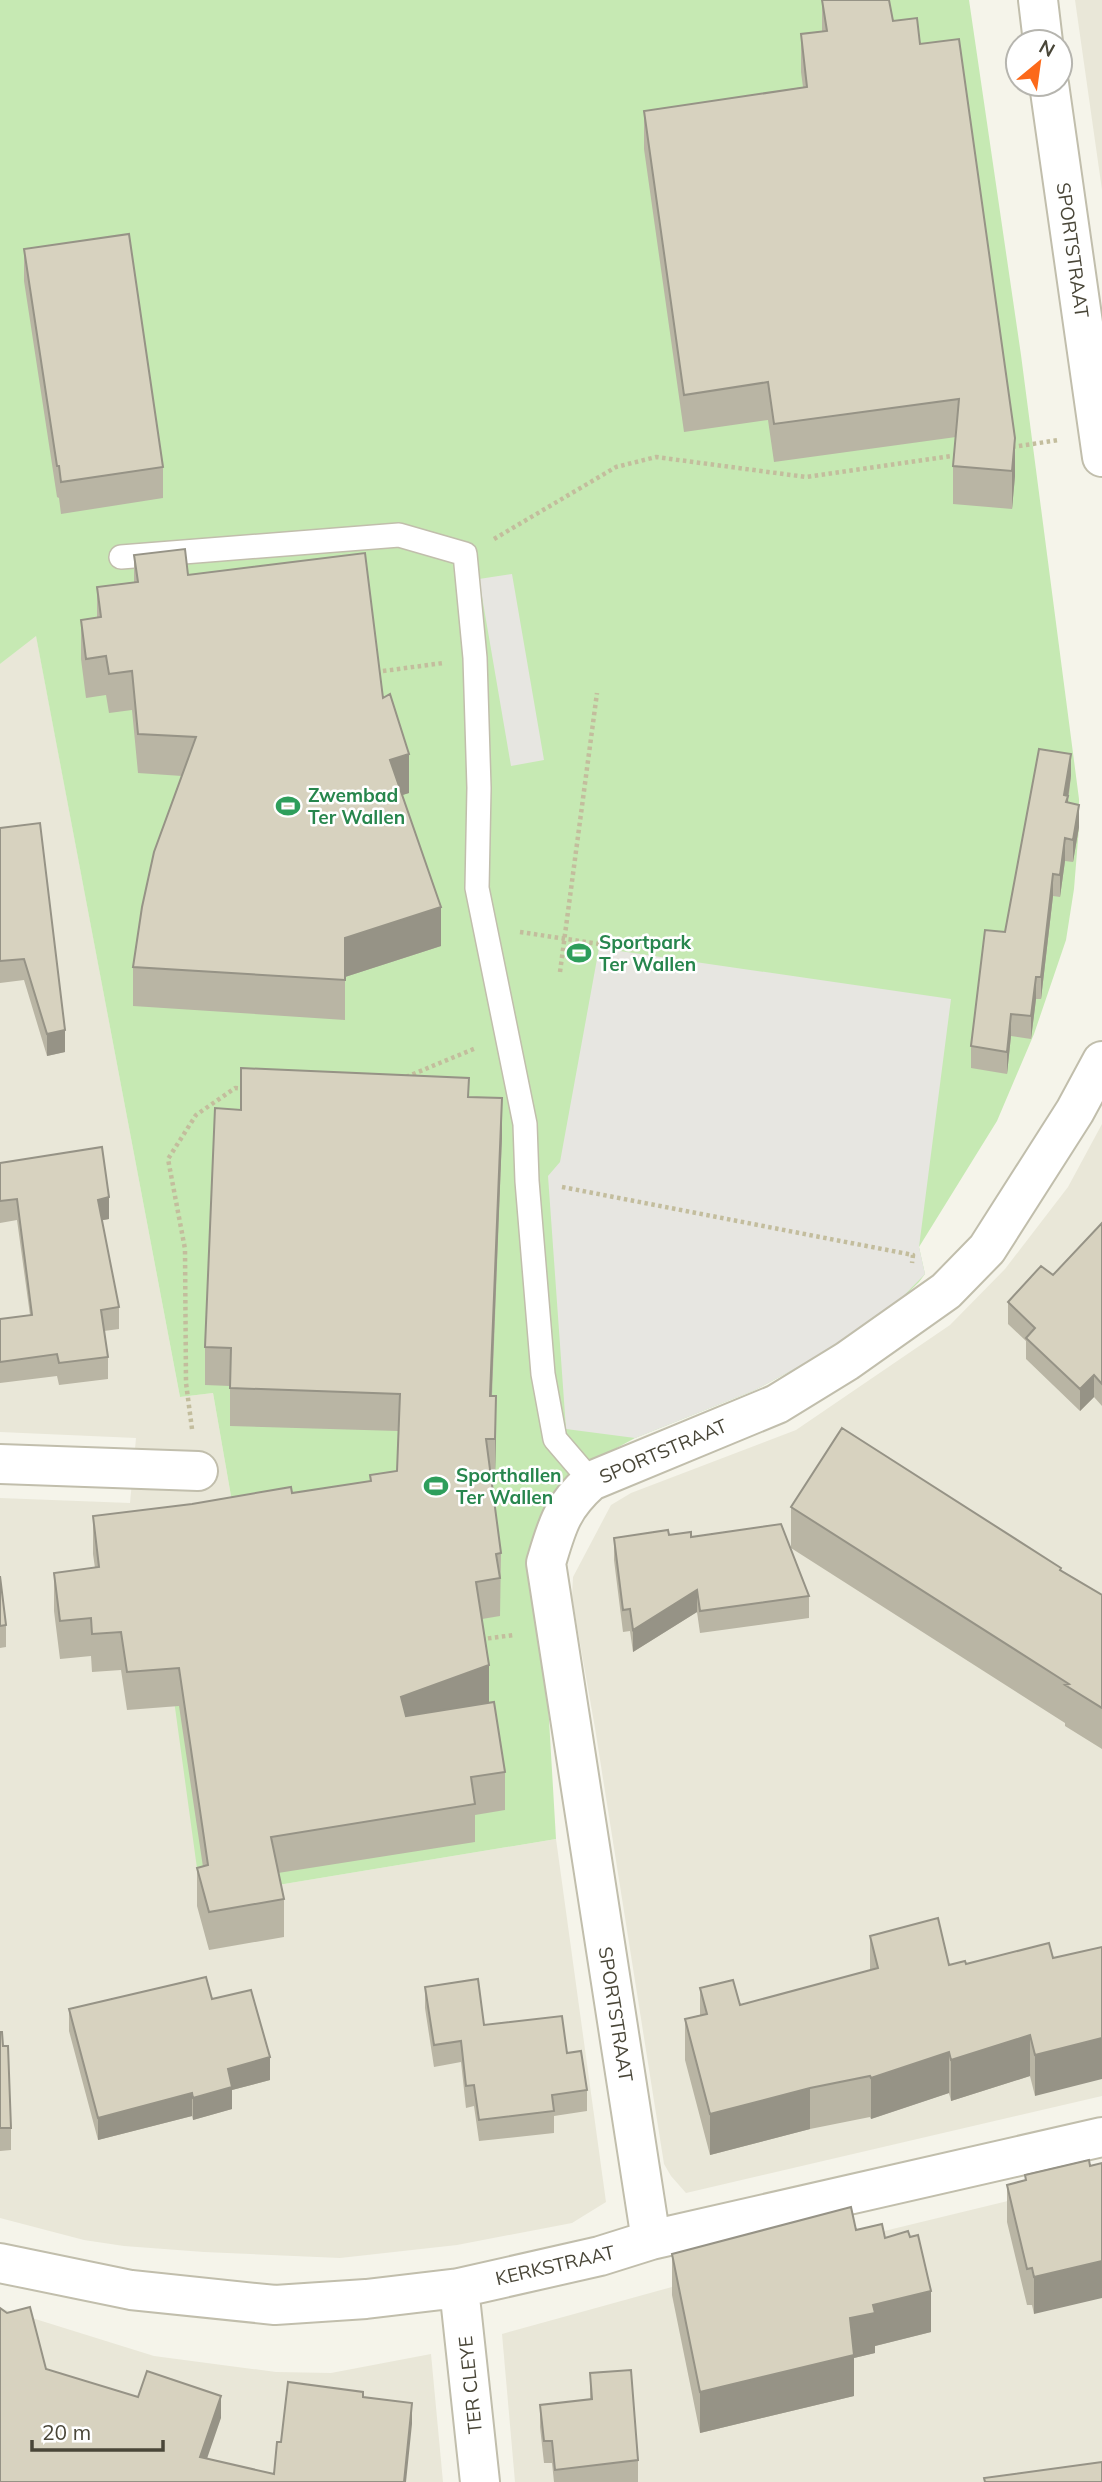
<svg xmlns="http://www.w3.org/2000/svg" width="1102" height="2482" viewBox="0 0 1102 2482" font-family="Mulish,sans-serif">
<rect width="100%" height="100%" fill="#f5f4ea"/>
<path fill="#e9e7d8" d="M1075,0H1102V190Z
M36,635L180,1397L213,1393L235,1519L248,1890L556,1839L606,2202L572,2223L457,2245L340,2258L204,2252L124,2246L84,2240L0,2218V1498L130,1503L136,1438L0,1432V664Z
M1102,1124V2096L686,2193L671,2176L664,2164L595,1728L572,1598L573,1577L611,1505L631,1493L796,1430L950,1325L1005,1269L1068,1187Z
M1102,2178V2482H515L502,2334L802,2251Z
M0,2308L154,2356L276,2372L331,2373L431,2354L443,2482H0Z"/>
<path fill="#c6e9b3" d="M0,0H969L1021,355L1079,799V827L1074,889L1066,940L1034,1034L997,1121L919,1247L925,1274L919,1282L874,1326L755,1390L635,1438L580,1468L541,1583L556,1839L248,1890L199,1883L151,1532L235,1519L213,1393L180,1397L36,636L0,664Z"/>
<path fill="#e7e6e1" d="M512,574L544,760L511,766L479,579Z
M599,948L951,999L919,1247L925,1274L874,1326L755,1390L635,1438L566,1429L548,1176L560,1162Z"/>
<g fill="none" stroke-linecap="round" stroke-linejoin="round">
<g stroke="#c1beac" stroke-width="26">
<path id="lane" d="M121,557L399,535L465,554L475,658L479,788L477,888L525,1124L527,1181L543,1374L555,1439L591,1481"/>
</g>
<g stroke="#c1beac" stroke-width="42">
<path id="street" d="M1038,0L1043,42
M1049,84L1102,457
M0,1464L198,1471
M651,2240L546,1563C557,1526 561,1508 591,1481L777,1404L847,1361L946,1291L987,1249L1075,1111L1102,1061
M0,2263L131,2290L275,2305L366,2299L459,2288L600,2256L651,2240L1102,2137
M459,2288L480,2482"/>
</g>
<path stroke="#c3bd9d" stroke-width="4.5" stroke-dasharray="3.5 3.5" stroke-linecap="butt" d="M1012,447L1059,440
M494,539L616,467L656,457L806,477L958,455
M376,672L443,663
M520,932L633,949
M560,972L597,693
M406,1077L476,1048
M562,1187L913,1255L912,1263
M192,1429L186,1383L185,1249L168,1159L196,1115L235,1088L247,1089
M483,1637V1639L514,1635"/>
<use href="#lane" stroke="#fff" stroke-width="23"/>
<use href="#street" stroke="#fff" stroke-width="38"/>
</g>
<path fill="#b9b5a4" d="M822,0L893,21L920,44L1015,476L1012,509L953,504V466L956,437L774,462L768,420L684,432L644,149V111L803,87L801,72V34L822,31Z
M24,249L163,467V498L61,514L59,498L57,497L24,281Z
M134,555L188,575L383,698L409,793L402,795L441,946L345,977V1020L133,1006V967L182,776L138,773L132,710L109,713L106,695L86,698L81,659V620L97,618V587L134,582Z
M1071,776L1068,803L1079,827L1073,862L1065,861L1060,897L1053,896L1041,999H1036L1031,1039L1011,1036L1007,1074L971,1068V1046L1005,932Z
M0,828L65,1052L47,1056L24,980L0,983Z
M469,1097L502,1136L492,1396L496,1434L495,1477H491L501,1553L500,1616L482,1619L489,1703L505,1772V1810L475,1815V1842L278,1873L284,1899V1937L209,1950L197,1906V1868L203,1867L179,1706L127,1710L121,1670L92,1672L91,1656L60,1659L54,1611V1573L95,1568L93,1554V1516L292,1493L370,1481V1475L397,1471L398,1431L230,1426V1386L205,1385V1347L241,1110Z
M0,1163L109,1219L102,1220L119,1307V1329L104,1331L108,1357V1379L59,1385L57,1376L0,1383V1319L30,1315L17,1220L0,1223Z
M1102,1223V1406L1094,1397L1080,1411L1026,1359V1341L1008,1324V1302L1053,1275Z
M791,1507L1061,1570L1102,1595V1749L1065,1726V1723L791,1548Z
M669,1535L691,1537L809,1596V1618L700,1633L697,1612L633,1652L630,1631L623,1632L614,1560V1538Z
M0,1576L6,1625V1647L0,1648Z
M870,1936L949,1965L1053,1958L1035,2096L1030,2076L951,2101L949,2093L871,2119L870,2117L810,2129L710,2155L685,2060V2019L700,2015V1988L740,2005L870,1971Z
M425,1987L484,2025L567,2053L587,2090V2111L554,2116V2133L479,2141L474,2106L466,2108L461,2062L434,2067L425,2008Z
M212,1999L270,2080L232,2090V2109L193,2120L192,2116L98,2140L69,2031V2009Z
M0,2032L3,2046L11,2128V2150L0,2151Z
M1089,2160L1034,2314L1032,2305H1027L1007,2222V2185L1025,2180V2175Z
M856,2230L885,2238L931,2332L875,2346V2353L854,2358V2396L700,2433L672,2295V2254Z
M590,2373L638,2460V2482H554L552,2463H544L540,2427V2405L590,2399Z"/>
<path fill="#969386" d="M1015,438V476L1012,509V471Z
M409,754V793L390,799V760Z
M1071,754V776L1068,797V818L1064,795Z
M1079,805V827L1073,862V840Z
M1065,838V861L1060,897V875Z
M1053,874V896L1041,999V977Z
M441,907V946L345,977V938Z
M1036,977V999L1031,1039V1016Z
M1011,1014V1036L1007,1074V1052Z
M65,1030V1052L47,1056V1034Z
M502,1098V1136L490,1434V1396Z
M109,1197V1219L98,1221V1200Z
M1094,1375V1397L1080,1411V1389Z
M496,1396V1434L495,1477V1439Z
M697,1590V1612L633,1652V1630Z
M489,1665V1703L401,1735V1697Z
M1030,2035V2076L951,2101V2060Z
M1102,2038V2079L1035,2096V2055Z
M949,2052V2093L871,2119V2078Z
M270,2057V2080L232,2090V2109L193,2120V2098L228,2069Z
M810,2088V2129L710,2155V2114Z
M192,2093V2116L98,2140V2118Z
M1102,2261V2298L1034,2314V2277Z
M931,2291V2332L875,2346V2353L854,2358V2396L700,2433V2392L850,2318L873,2305Z
M221,2396V2418L200,2479V2457Z
M412,2403V2424L406,2482H404Z"/>
<path fill="#d7d2bf" stroke="#969386" stroke-width="2" d="M822,0H889L893,21L917,18L920,44L959,39L1015,438L1012,471L953,466L959,399L774,424L768,382L684,395L644,111L807,87L801,34L827,31Z
M129,234L163,467L61,482L59,466H57L24,249Z
M185,549L188,575L365,553L383,698L390,694L409,754L390,760L441,907L345,938V980L133,967L142,907L154,852L196,737L138,734L132,671L109,674L106,656L86,659L81,620L101,617L97,587L138,582L134,555Z
M1039,749L1071,754L1064,795L1068,796L1066,802L1079,805L1073,840L1065,838L1060,875L1053,874L1041,977H1036L1031,1016L1011,1014L1007,1052L971,1046L985,930L1005,932Z
M40,823L65,1030L47,1034L24,959L0,961V828Z
M241,1068L469,1078L468,1097L502,1098L490,1396H496L495,1439H486L501,1553L496,1554L500,1578L476,1582L489,1665L401,1697L406,1716L494,1702L505,1772L471,1777L475,1804L271,1837L284,1899L209,1912L197,1868L208,1865L179,1668L127,1672L121,1632L92,1634L91,1618L60,1621L54,1573L99,1567L93,1516L192,1504L291,1487L292,1493L371,1481L370,1475L397,1471L400,1394L230,1388L231,1348L205,1347L215,1108L241,1110Z
M102,1147L109,1197L98,1200L119,1307L101,1310L108,1357L59,1363L57,1354L0,1362V1319L32,1315L17,1199L0,1201V1163Z
M1102,1223V1384L1094,1375L1080,1389L1026,1338L1035,1328L1008,1302L1041,1266L1053,1275Z
M842,1428L1061,1568L1060,1570L1102,1595V1708L1065,1685L1069,1684L791,1507Z
M781,1524L809,1596L700,1611L697,1590L633,1630L630,1609L623,1610L614,1538L668,1530L669,1535L691,1532V1537Z
M0,1576L6,1625L0,1626Z
M938,1918L949,1965L965,1961L966,1964L1049,1943L1053,1958L1102,1947V2038L1035,2055L1030,2035L951,2060L949,2052L871,2078L870,2076L810,2088L710,2114L685,2019L707,2014L700,1988L733,1980L740,2005L878,1968L870,1936Z
M206,1977L212,1999L251,1990L270,2057L228,2069L232,2087L193,2098L192,2093L98,2118L69,2009Z
M478,1979L484,2025L562,2016L567,2053L581,2051L587,2090L552,2095L554,2111L479,2120L474,2085L466,2086L461,2041L434,2045L425,1987Z
M0,2032H2L3,2046H8L11,2128H0Z
M1089,2160L1090,2166L1102,2163V2261L1034,2277L1032,2268L1027,2269L1007,2185L1026,2180L1025,2175Z
M851,2207L856,2230L882,2224L885,2238L908,2231L910,2237L918,2235L931,2291L873,2305L875,2313L850,2318L854,2355L700,2392L672,2254Z
M30,2307L46,2369L138,2397L147,2371L221,2396L200,2457L274,2474L277,2442H281L288,2382L363,2392V2397L412,2403L404,2482H0V2308L7,2313Z
M631,2370L638,2460L555,2470L552,2441H544L540,2405L592,2399L590,2373Z
M1102,2462V2482H985L984,2478Z"/>
<defs>
<g id="stadium-bare" transform="scale(1.89)"><path d="M0-5a6.5 5 0 1 0 0 10a6.5 5 0 1 0 0-10ZM-3.5-1.8h7v3.6h-7Z" fill="#2e9e5b" stroke="#fff" stroke-width="2.5" paint-order="stroke"/></g>
</defs>
<g fill-rule="evenodd">
<use href="#stadium-bare" x="288" y="806"/>
<use href="#stadium-bare" x="579" y="953"/>
<use href="#stadium-bare" x="436" y="1486"/>
</g>
<g text-anchor="middle" dominant-baseline="central" stroke-width="5" stroke-linejoin="round" paint-order="stroke">
<g font-size="19" fill="#494638" stroke="#fff">
<text transform="translate(1073 250) rotate(82)">SPORTSTRAAT</text>
<text transform="translate(663 1451) rotate(-23)">SPORTSTRAAT</text>
<text transform="translate(616 2014) rotate(81)">SPORTSTRAAT</text>
<text transform="translate(555 2265) rotate(-13)">KERKSTRAAT</text>
<text transform="translate(470 2385) rotate(-96)">TER CLEYE</text>
</g>
<g font-size="19" font-weight="bold" fill="#27864d" stroke="#fff" text-anchor="start">
<text x="308" y="795">Zwembad<tspan x="308" dy="22">Ter Wallen</tspan></text>
<text x="599" y="942">Sportpark<tspan x="599" dy="22">Ter Wallen</tspan></text>
<text x="456" y="1475">Sporthallen<tspan x="456" dy="22">Ter Wallen</tspan></text>
</g>
</g>
<g transform="translate(1039 63) rotate(29)"><circle r="33" fill="#ffffff" stroke="#b6b5af" stroke-width="2"/>
<path d="M0-5L12 26L0 18L-12 26Z" fill="#fc691a"/>
<text y="-10" font-size="19" font-weight="bold" text-anchor="middle" fill="#494638">N</text>
</g>
<path d="M32 2440v10h131v-10" fill="none" stroke="#494638" stroke-width="3.5"/>
<text x="42" y="2440" font-size="21" fill="#494638" stroke="#ffffff" stroke-width="5" paint-order="stroke">20 m</text>
</svg>
